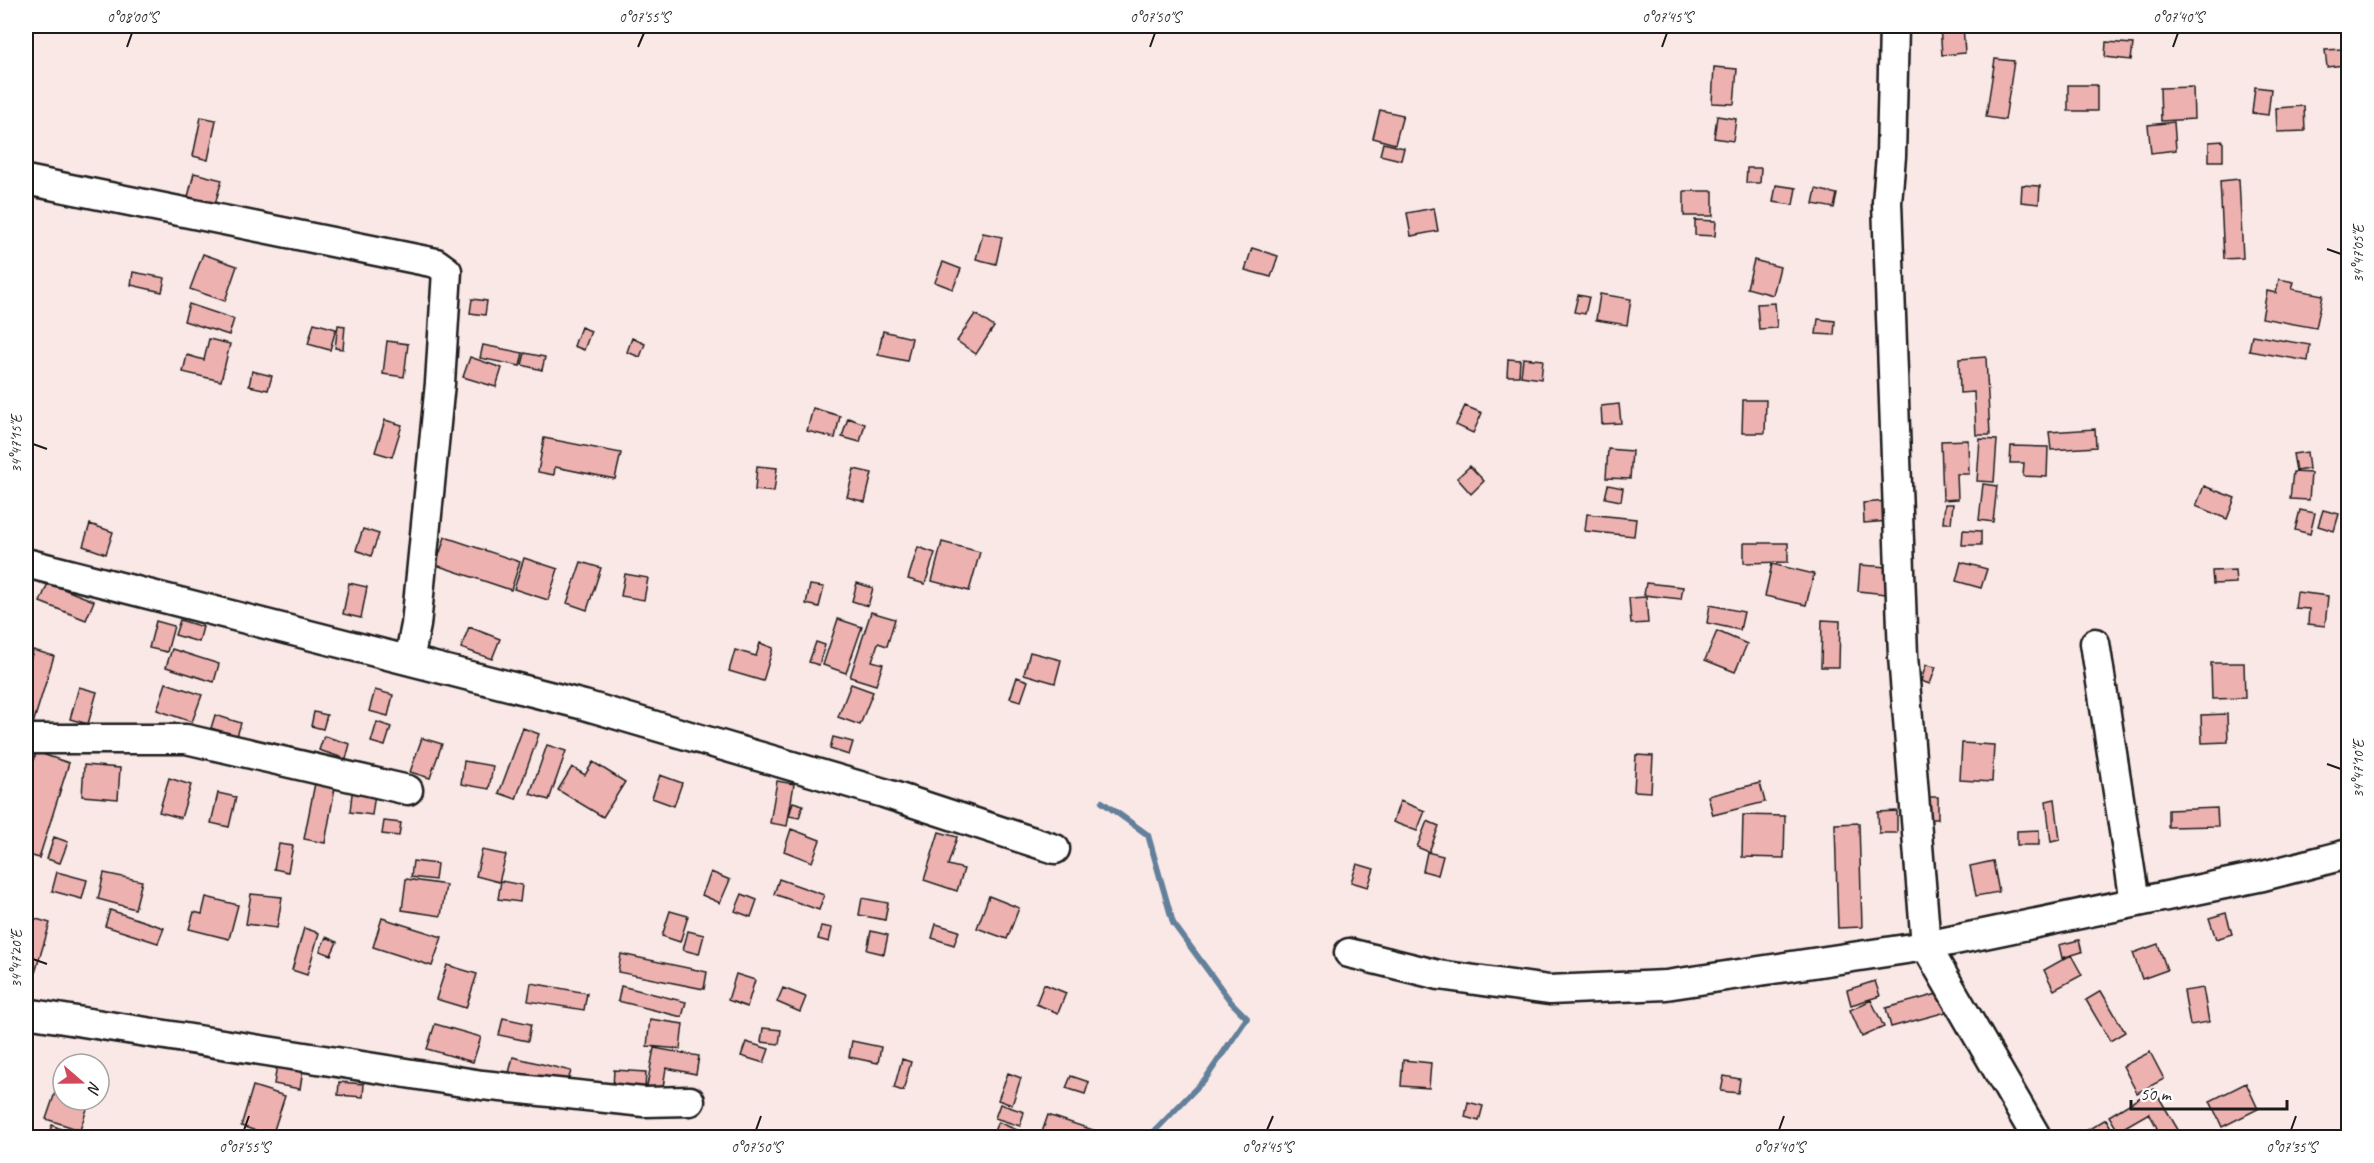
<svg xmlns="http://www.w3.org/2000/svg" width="2374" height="1163" viewBox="0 0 2374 1163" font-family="Caveat,sans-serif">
<rect width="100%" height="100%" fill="#fae8e7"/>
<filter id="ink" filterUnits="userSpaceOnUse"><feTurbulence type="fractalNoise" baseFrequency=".0167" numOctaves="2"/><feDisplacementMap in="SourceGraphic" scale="12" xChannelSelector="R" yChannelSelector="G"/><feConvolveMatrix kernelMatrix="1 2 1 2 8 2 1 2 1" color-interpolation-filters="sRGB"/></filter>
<g filter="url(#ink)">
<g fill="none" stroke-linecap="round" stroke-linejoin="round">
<path stroke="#64809b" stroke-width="6" d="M1102,802L1148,835L1173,923L1231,1002L1247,1018L1206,1078L1148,1138"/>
</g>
<path fill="#edb1b0" stroke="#1c1c1c" stroke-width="1.5" d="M1940,26H1963L1965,53L1942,55Z
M2106,42L2133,44L2131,60L2105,57Z
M2343,49L2344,65L2327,67L2325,50Z
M1995,59L2014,61L2005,120L1986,117Z
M1714,67L1737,69L1734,104L1712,103Z
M2068,85H2097V111H2068Z
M2193,87L2194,119L2161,121L2160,88Z
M2255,87L2271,89L2268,115L2252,113Z
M2304,106L2305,131L2277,132L2276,108Z
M1380,110L1403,115L1395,144L1373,138Z
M1717,116L1736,119L1733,141L1714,138Z
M201,117L216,120L208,160L193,156Z
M2174,122L2176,150L2151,153L2148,125Z
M2223,141V161H2209V142Z
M1383,143L1404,148L1401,160L1380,155Z
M1747,168H1761L1760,183H1746Z
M194,173L222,180L215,204L188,197Z
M2239,179L2243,258L2224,259L2220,181Z
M1776,185L1796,188L1793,205L1773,202Z
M2022,185L2040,186L2039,204L2021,202Z
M1816,189L1837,194L1834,208L1813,204Z
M1684,191H1713V216H1684Z
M1434,208L1438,231L1411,236L1407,213Z
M1695,220L1716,221L1715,236L1695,235Z
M983,233L1002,237L996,264L976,259Z
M1252,248L1278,256L1271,277L1245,270Z
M203,254L237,266L225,301L190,289Z
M1754,260L1780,267L1773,295L1747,288Z
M943,262L961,269L953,289L935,282Z
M133,272L165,278L162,292L131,285Z
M2279,279L2294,282L2292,289L2323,295L2316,328L2262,318L2267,291L2276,293Z
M1600,294L1631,299L1627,325L1596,320Z
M1578,295L1589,297L1585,314L1574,312Z
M472,299L487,301L485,315L470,313Z
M1775,303L1777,328L1759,329L1757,304Z
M189,304L234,319L229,335L184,321Z
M975,314L994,327L976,354L957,341Z
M1818,319L1835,321L1834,335L1816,334Z
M314,323L336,329L330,350L308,344Z
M338,325L345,326L343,349L335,348Z
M581,327L591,331L584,350L574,346Z
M883,331L912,338L907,361L878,355Z
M2252,335L2310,345L2308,361L2249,351Z
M632,338L645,344L640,357L627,352Z
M209,339L230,344L221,381L183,372L187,355L204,360Z
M387,341L408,344L404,377L383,374Z
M483,345L523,353L520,366L480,358Z
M525,353L545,357L542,370L522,365Z
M470,357L502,368L496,387L463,377Z
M1986,357L1990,435H1976L1974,392L1960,393L1959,359Z
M1523,358L1543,360L1541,379L1521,376Z
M1508,359L1520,360L1519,376H1507Z
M252,371L272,376L268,390L249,386Z
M1743,400H1766L1765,433H1742Z
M1619,404L1621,423L1602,424L1601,406Z
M1465,406L1482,413L1473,433L1456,425Z
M813,408L840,416L835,438L807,431Z
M848,418L865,424L860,442L842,437Z
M385,420L402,425L392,457L375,452Z
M2095,429L2096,447L2051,450L2049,432Z
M544,438L621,453L615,479L555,467L554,475L538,472Z
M1980,439L1997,440L1994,482L1977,481Z
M1968,440L1969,474H1957L1958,499L1943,500L1941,441Z
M2011,446L2048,447L2047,477L2023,476L2024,463H2010Z
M1608,449L1632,451L1630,479L1606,478Z
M2307,452L2309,469L2296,471L2293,454Z
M757,466L777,468L774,492L755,490Z
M1470,466L1484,481L1471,494L1457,478Z
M854,469L872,473L865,502L847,497Z
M2293,472L2311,473L2309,500L2290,499Z
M1983,484L1997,486L1993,522L1979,520Z
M1608,485L1623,488L1621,501L1605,498Z
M2204,486L2235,498L2227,519L2196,506Z
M1887,501L1889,521L1864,523L1863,503Z
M1945,504H1953L1951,523H1943Z
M2300,510L2315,513L2310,534L2295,530Z
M2323,510L2339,514L2334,531L2318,526Z
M1587,514L1636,519L1634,536L1585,531Z
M90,524L113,532L106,554L83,546Z
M363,529L379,534L371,556L356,550Z
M1963,530L1981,531V545H1962Z
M445,537L520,562L511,590L436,565Z
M942,542L980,552L969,591L932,581Z
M1744,543H1788V562L1744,563Z
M918,547L935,553L925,584L908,579Z
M524,558L558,569L548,600L514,589Z
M581,562L601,568L587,610L567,603Z
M1961,562L1987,569L1981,588L1956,581Z
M1772,564L1814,574L1806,605L1765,596Z
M1860,565L1888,567L1886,594L1858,591Z
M2235,570L2236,583L2213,584L2212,571Z
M625,574L648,578L644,600L621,596Z
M48,583L94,601L86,620L40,602Z
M349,583L367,587L361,618L343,614Z
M857,583L873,588L868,606L852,601Z
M1646,583L1683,587L1681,599L1644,595Z
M810,585L824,587L819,607L806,604Z
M2297,592L2328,596L2325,626L2308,624L2309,609L2295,608Z
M1646,597L1648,623L1631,624L1629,598Z
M1710,605L1744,612L1740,630L1707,623Z
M871,612L895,619L887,646L878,643L872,661L883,664L876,685L850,677Z
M838,619L862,627L846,673L823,665Z
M180,620L203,627L199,642L175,635Z
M1822,620L1840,621L1839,667H1821Z
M156,621L174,626L167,652L149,648Z
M469,627L500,639L492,659L461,648Z
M1717,631L1747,644L1735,672L1705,660Z
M816,642L825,645L819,665L809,662Z
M760,643L773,648L763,681L729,671L735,650L756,656Z
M172,649L219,664L214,682L166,667Z
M33,650L54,656L32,727L26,725V675Z
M1030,652L1061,660L1055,683L1024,674Z
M2211,663H2244L2245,698L2212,699Z
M1926,665L1936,667L1930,684L1921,681Z
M1017,677L1028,681L1021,701L1010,698Z
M166,683L202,695L192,722L157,710Z
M851,684L873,692L860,725L838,717Z
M79,687L97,692L88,724L70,719Z
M375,690L393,695L388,716L369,711Z
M314,712L327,715L323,729L311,726Z
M2227,714L2228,742L2202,743L2201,715Z
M215,715L241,723L237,736L211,728Z
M377,722L391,727L385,746L371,742Z
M523,728L539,734L516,799L499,793Z
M324,736L350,744L346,759L319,750Z
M833,737L853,742L849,755L830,749Z
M422,738L442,744L430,778L410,772Z
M1962,743L1994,745L1992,782L1960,780Z
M547,745L566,751L549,800L530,794Z
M36,752L69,763L39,858L26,854V786Z
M1636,755L1653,756L1651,792L1634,791Z
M464,761L493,766L489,789L461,784Z
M593,762L625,782L603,817L558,790L572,767L585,775Z
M84,765L120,768L118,799L82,796Z
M660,775L682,783L674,806L652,798Z
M169,778L191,785L181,818L159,812Z
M316,778L336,782L325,843L304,839Z
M777,781L794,784L787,826L770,823Z
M1760,783L1765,802L1713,815L1708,796Z
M353,784L376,787L372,815L350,812Z
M218,793L236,797L229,827L211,823Z
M1925,797H1938V819H1924Z
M2055,799L2060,840L2051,842L2046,801Z
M1400,801L1425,811L1417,831L1393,822Z
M793,802L803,805L799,818L789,816Z
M2217,808L2218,826L2168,827V810Z
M1897,811V833H1879L1878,812Z
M1743,815L1785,816L1784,858L1742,857Z
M384,821L401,823L399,836L382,834Z
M1427,821L1439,826L1429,852L1417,847Z
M1859,823L1862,927L1838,928L1835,824Z
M791,829L820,840L812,862L784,851Z
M2039,830V845H2017V831Z
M939,832L957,837L948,865L964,869L957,891L924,880Z
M54,837L68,842L60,863L47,859Z
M279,844L293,846L288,872L274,869Z
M482,850L506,855L499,882L476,876Z
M1427,852L1443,856L1438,875L1423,871Z
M413,861L437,864L435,880L411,877Z
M1993,861L1999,892L1976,896L1970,866Z
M1357,864L1374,869L1368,887L1351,882Z
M57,872L87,880L82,899L52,891Z
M711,872L730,880L720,903L702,895Z
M104,873L142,881L135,909L98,899Z
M406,879L446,885L441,916L402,910Z
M779,879L824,895L819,910L774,894Z
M501,881L522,885L520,902L498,899Z
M251,894L282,897L277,928L246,924Z
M742,894L757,900L751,917L735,911Z
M989,896L1019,908L1007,939L977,928Z
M206,897L238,905L229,939L189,929L194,912L202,914Z
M862,898L888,903L885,920L859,915Z
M110,910L164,928L158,943L105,926Z
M670,911L688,916L680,942L662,936Z
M2226,913L2232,934L2216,939L2209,918Z
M33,918L50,923L35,973L26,970V943Z
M382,918L442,937L432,966L373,947Z
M936,924L959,931L954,945L932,938Z
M821,926L832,928L829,942L818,939Z
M304,928L319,933L307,975L292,970Z
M688,931L704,935L699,954L683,950Z
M871,931L888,935L884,954L867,950Z
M326,937L337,942L331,955L320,951Z
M2079,940L2082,952L2062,958L2059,945Z
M2158,944L2167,970L2142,979L2133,953Z
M621,954L707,972L704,989L618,972Z
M2071,955L2082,975L2054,990L2044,970Z
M447,965L477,974L466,1008L436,999Z
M736,974L755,980L747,1007L728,1000Z
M1875,981L1880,996L1851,1005L1847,990Z
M531,983L587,993L584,1010L528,1001Z
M1044,984L1066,993L1058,1013L1036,1004Z
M621,986L686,1002L682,1017L618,1001Z
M783,988L806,997L800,1012L777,1002Z
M2203,988L2209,1022L2190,1025L2184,991Z
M2101,991L2125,1032L2110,1041L2086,1000Z
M1945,992L1950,1011L1891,1027L1886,1008Z
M1871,1000L1884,1027L1862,1037L1850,1010Z
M503,1018L531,1024L528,1041L499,1035Z
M650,1019L683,1024L680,1049L647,1046Z
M435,1024L481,1037L473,1062L427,1049Z
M763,1028L781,1030L779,1044L761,1042Z
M852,1041L881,1047L878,1063L849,1057Z
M746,1042L769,1049L764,1063L741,1056Z
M654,1048L699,1056L696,1074L666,1068L662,1094L646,1091Z
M2150,1052L2164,1079L2137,1093L2123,1066Z
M513,1057L571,1071L566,1087L509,1073Z
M902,1059L911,1062L903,1091L894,1088Z
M1403,1060L1431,1063L1429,1088L1401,1086Z
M277,1065L303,1069L300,1089L274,1084Z
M614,1070L646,1072L645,1089L613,1087Z
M1008,1073L1021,1078L1012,1105L998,1100Z
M1071,1076L1089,1082L1085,1094L1066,1088Z
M1724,1076L1740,1079L1738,1093L1721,1091Z
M339,1082L364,1084L363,1097L338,1095Z
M2246,1083L2258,1109L2222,1127L2210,1101Z
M58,1084L63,1086V1100H90L80,1130L46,1119Z
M253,1086L285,1096L272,1136L241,1126Z
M2154,1089L2180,1133L2172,1138H2142L2157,1128L2149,1113L2118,1131L2109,1116Z
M1468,1102L1483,1106L1479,1121L1465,1117Z
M1000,1104L1024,1112L1020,1126L995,1118Z
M1048,1115L1114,1137V1138H1040Z
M2106,1119L2117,1138H2074Z
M998,1122L1024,1133L1022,1138H991Z
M52,1125L65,1131L63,1138L48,1135Z"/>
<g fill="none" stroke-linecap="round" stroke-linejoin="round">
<g stroke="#1c1c1c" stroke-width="33">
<path id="minor" d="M1894,26L1891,156L1887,202L1903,656L1926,946L2037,1138
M26,180L436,263L447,271L440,383L416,625L409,660
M26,563L584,705L884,793L1055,849
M2095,643L2135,902
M26,739H186L408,790
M1349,953L1439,975L1549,990L1666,985L1926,946L2263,876L2348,854
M26,1013L482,1085L644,1102L690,1101"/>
</g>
<use href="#minor" stroke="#fff" stroke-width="28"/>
</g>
</g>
<path fill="none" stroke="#1c1c1c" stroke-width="2" d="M127,47L132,33M638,47L644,33M1150,47L1155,33M1662,47L1667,33M2173,47L2178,33M2327,249L2341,254M33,444L47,449M2327,764L2341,769M33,959L47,964M244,1130L249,1116M756,1130L761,1116M1267,1130L1273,1116M1779,1130L1784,1116M2291,1130L2296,1116"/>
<rect width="2374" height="1163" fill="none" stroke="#fff" stroke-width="66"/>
<g transform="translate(81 1082) rotate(110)"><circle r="28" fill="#ffffff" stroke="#a4a4a4" stroke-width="1.5"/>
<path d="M0-4.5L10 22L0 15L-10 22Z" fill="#d1495b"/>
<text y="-9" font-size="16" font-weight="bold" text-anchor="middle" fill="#1c1c1c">N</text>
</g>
<path d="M2131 1100v9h156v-9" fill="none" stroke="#1c1c1c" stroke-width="3"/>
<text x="2140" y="1100" font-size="18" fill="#1c1c1c" stroke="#ffffff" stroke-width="4.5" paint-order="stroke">50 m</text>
<rect x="33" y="33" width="2308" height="1097" fill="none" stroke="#1c1c1c" stroke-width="2"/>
<g font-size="15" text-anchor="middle" fill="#1c1c1c">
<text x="132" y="22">0°08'00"S</text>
<text x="644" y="22">0°07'55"S</text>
<text x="1155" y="22">0°07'50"S</text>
<text x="1667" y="22">0°07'45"S</text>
<text x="2178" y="22">0°07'40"S</text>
<text transform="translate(2358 254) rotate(-90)" y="5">34°47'05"E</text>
<text transform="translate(16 444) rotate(-90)" y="5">34°47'15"E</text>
<text transform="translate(2358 769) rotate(-90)" y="5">34°47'10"E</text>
<text transform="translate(16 959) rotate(-90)" y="5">34°47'20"E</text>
<text x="244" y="1152">0°07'55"S</text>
<text x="756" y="1152">0°07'50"S</text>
<text x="1267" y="1152">0°07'45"S</text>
<text x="1779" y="1152">0°07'40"S</text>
<text x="2291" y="1152">0°07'35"S</text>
</g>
</svg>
